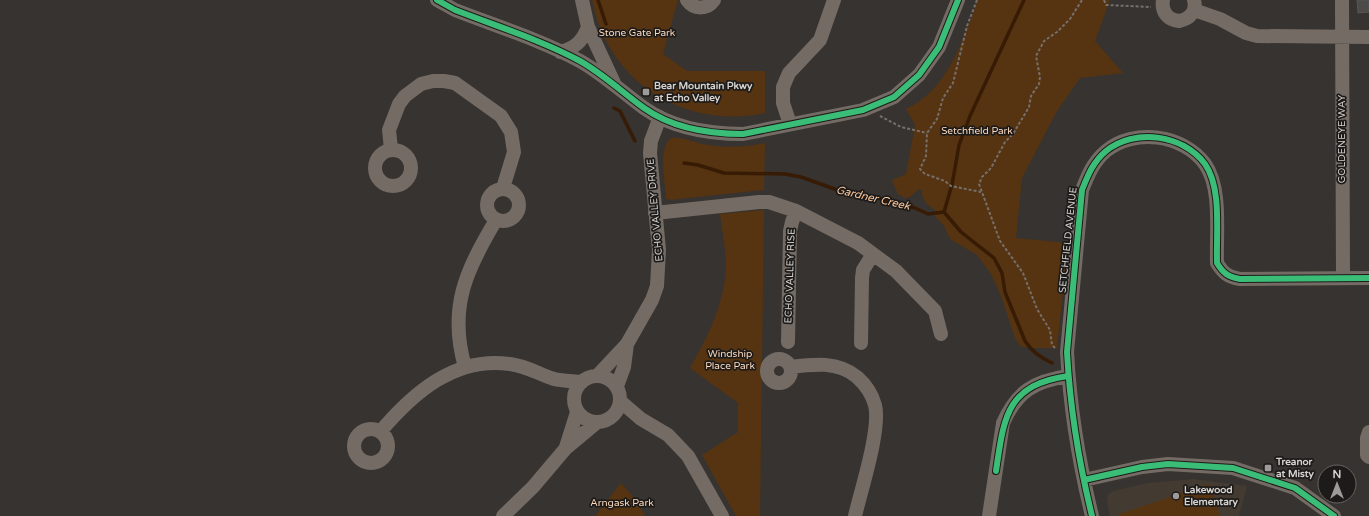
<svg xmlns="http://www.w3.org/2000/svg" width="1369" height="516" viewBox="0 0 1369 516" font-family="'Varela Round',sans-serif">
<rect width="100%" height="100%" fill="#363330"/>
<path fill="#433a32" d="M1193,479L1247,486L1239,516H1110L1107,502L1108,494L1113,491L1147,483Z"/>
<path fill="#563411" d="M592,0H678L663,54L687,71H765V113C684,130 608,82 592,0Z
M978,0H1110L1095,41L1123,73L1080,78L1057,111L1022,178L1016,238L1068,243L1057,348H1029L1020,346L1015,338L1001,296L991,274L977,255L950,239L944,226L935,216V210C926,204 922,200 922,190L919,189L910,197L905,198L898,194L892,181L894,179L906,174L915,125L906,109C948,90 963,39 978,0Z
M671,138C682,136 696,143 708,145C727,148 746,147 765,143L764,190L669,200L666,198C665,183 658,147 671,138Z
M764,210L760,516H736L702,455L738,432V403L690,368C708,336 724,305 726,267C726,250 722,231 720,214Z
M621,483L635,499L645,516H595Z
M1209,484L1220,516H1120L1119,514Z"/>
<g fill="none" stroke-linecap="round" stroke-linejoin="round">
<path stroke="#371b04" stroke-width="3.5" d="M598,0L606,24
M614,108L620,111L635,141
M684,163L698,165L724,173L785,174L801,177L843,192L874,197L915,208L928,214L944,212L961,232L994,258L1002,273L1005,292L1025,341C1032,352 1041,358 1052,363
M952,185L959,145L970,116L1024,0
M944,212L951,188"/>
</g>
<path fill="#4d4b49" stroke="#595654" d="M1357,0H1369V12L1358,13Z"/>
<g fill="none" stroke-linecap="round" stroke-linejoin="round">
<path stroke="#76706c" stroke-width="2" stroke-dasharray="3 2" stroke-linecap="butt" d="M977,0L967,26L953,83L943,98L937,119L927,133L926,156L920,169L925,174L945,181L951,186L981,192
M1104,0L1106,5L1151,7
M880,116L901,127L927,133
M1055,348L1052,345L1050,330L1037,309L1023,273L1000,241L979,184L982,177L991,168L1005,142L1013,134L1029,107L1031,96L1039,84L1040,77L1036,56L1044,41L1057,32L1070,19L1082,0"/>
<path stroke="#746b64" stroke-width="14" d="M437,0L455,10C496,26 541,40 580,61C603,74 622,92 644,108C672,128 709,134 743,134L863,110L894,97L919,75L939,47L958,0
M582,0L588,27L614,83
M687,0C694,10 707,10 714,0
M1163,0C1161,12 1168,20 1179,21C1190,19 1197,11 1194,0
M1342,0L1343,278
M1194,10L1220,19L1246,33L1257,36L1369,37
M560,52C575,48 582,42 588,27
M790,124L783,103V87L789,73L820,40L834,0
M391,149L389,130L399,104L405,96L421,84L433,81H444L455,83L501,116L511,132L514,152L503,188
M375 168a18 18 0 1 1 36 0a18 18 0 1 1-36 0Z
M487 205a16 16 0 1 1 32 0a16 16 0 1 1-32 0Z
M655,213L759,202H769L796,211L858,243L896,271L935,311L941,334
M788,342L790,231L792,222L796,211
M861,343L862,278L863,270L873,254
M767 371a12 12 0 1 1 24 0a12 12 0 1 1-24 0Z
M465,367C448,308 466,270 496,220
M790,367C814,364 838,361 857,377C866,385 872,394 875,405C881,429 861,490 855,516
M574 399a23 23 0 1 1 46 0a23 23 0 1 1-46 0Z
M597,376L627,344L652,300L657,286L659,250L650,153L651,141L660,117
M617,386L624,367L627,344
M620,401L641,419L668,435L688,456L722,516
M354 446a17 17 0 1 1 34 0a17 17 0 1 1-34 0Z
M380,432C413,393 455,356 510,364C526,366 539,374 554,379C562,381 573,381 582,382
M1369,432L1367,438V455L1369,457
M566,447L577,412
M1084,480L1142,467L1168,464L1233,468L1295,488L1334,516
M503,516L533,487L566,448L596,423
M989,516L1003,423C1017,391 1035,381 1068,376
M1092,516C1079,463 1070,407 1067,352L1082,190C1088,175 1093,162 1106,151C1134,128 1183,134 1205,164C1222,188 1216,233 1217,263C1223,273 1228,277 1240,279L1369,278"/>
<g stroke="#1d1b19" stroke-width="8">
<path id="cycleway" d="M437,0L455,10C496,26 541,40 580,61C603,74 622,92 644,108C672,128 709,134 743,134L863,110L894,97L919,75L939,47L958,0
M996,471C1004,417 1006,385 1068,376
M1084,480L1142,467L1168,464L1233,468L1295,488L1334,516
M1092,516C1079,463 1070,407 1067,352L1082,190C1088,175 1093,162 1106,151C1134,128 1183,134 1205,164C1222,188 1216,233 1217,263C1223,273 1228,277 1240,279L1369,278"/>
</g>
<use href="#cycleway" stroke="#3abd76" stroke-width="6"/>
</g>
<g fill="#9d9a97" stroke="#1d1b19" stroke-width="1.5">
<rect x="642" y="88" width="8" height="8" rx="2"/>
<rect x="1264" y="464" width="8" height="8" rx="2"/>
<circle cx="1176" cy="496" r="4"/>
</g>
<g text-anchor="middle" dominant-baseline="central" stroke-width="3.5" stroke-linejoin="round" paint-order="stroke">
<g font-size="10" fill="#fcd9bd" stroke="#1d1b19">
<text x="637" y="33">Stone Gate Park</text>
<text x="977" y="131">Setchfield Park</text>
<text x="730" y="354">Windship<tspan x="730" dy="12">Place Park</tspan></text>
<text x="622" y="503">Arngask Park</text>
</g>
<g font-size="10" font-weight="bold" fill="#d4d1ce" stroke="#1d1b19" text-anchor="start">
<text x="654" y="86">Bear Mountain Pkwy<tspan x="654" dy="12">at Echo Valley</tspan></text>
<text x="1276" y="462">Treanor<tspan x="1276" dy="12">at Misty</tspan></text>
<text x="1184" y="490">Lakewood<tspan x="1184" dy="12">Elementary</tspan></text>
</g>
<g font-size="10" fill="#d4d1ce" stroke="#1d1b19">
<text transform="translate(1342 139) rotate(-90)">GOLDENEYE WAY</text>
<text transform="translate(655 210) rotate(-95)">ECHO VALLEY DRIVE</text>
<text transform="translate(1068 240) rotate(-84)">SETCHFIELD AVENUE</text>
<text transform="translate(790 276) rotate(-88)">ECHO VALLEY RISE</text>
</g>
<g font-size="11" font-style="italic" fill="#fbc79d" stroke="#1d1b19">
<text transform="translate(873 198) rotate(13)">Gardner Creek</text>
</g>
</g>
<g transform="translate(1337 484)"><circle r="19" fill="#1d1b19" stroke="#666461"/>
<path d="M0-3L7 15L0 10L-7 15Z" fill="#9d9a97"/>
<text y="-6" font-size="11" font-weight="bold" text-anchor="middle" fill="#d4d1ce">N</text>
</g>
</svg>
